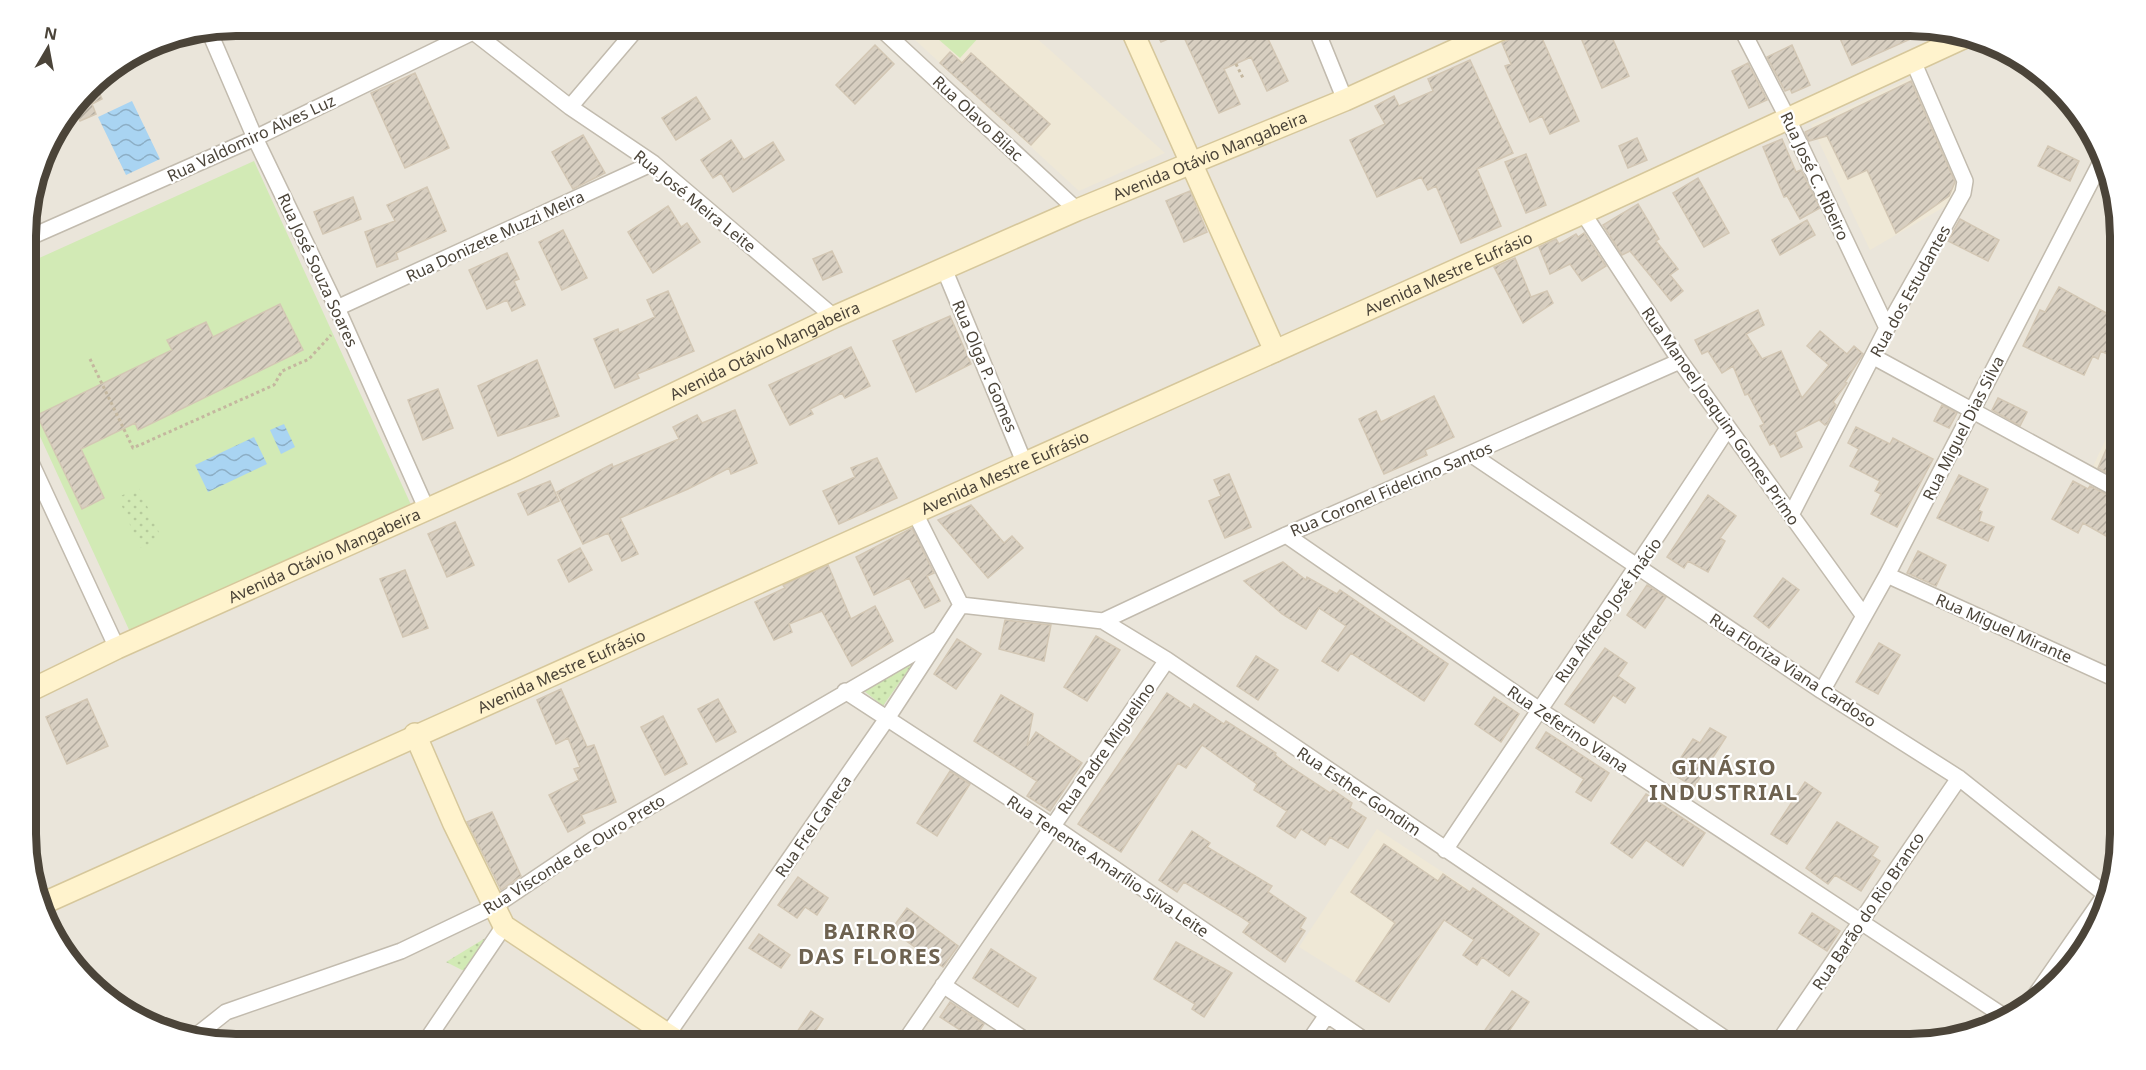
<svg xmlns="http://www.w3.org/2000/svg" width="2146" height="1070" viewBox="0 0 2146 1070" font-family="'Noto Sans',sans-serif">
<defs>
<pattern id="park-dots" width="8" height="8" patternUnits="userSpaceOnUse" patternTransform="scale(1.5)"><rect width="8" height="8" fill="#d2eab5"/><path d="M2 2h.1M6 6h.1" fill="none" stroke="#b6ca9c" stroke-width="1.8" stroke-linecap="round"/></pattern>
<pattern id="water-waves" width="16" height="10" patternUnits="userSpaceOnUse" patternTransform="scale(1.5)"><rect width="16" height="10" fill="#a9d4f2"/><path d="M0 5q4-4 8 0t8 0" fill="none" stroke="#8caec5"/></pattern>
<pattern id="building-hatch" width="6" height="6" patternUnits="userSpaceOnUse" patternTransform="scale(1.5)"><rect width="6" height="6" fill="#d8cfc1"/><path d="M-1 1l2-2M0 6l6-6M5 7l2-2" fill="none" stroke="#b1aa9e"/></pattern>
</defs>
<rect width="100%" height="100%" fill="#f6f3ec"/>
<path fill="#eae5da" d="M236,26H1910L2003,47L2085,119L2119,209L2120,835L2099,927L2027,1009L1924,1044H236L143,1023L69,962L27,862L26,222L47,143L97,78L156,41Z"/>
<path fill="#efe8d6" d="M900,26H1023L1165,153L1079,191Z
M1913,77L1961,183L1951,203L1870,250L1811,125Z
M2119,410L2120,486L2091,471Z
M1377,829L1467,888L1389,1003L1299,947Z"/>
<path fill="#d2eab5" d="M923,26H989L960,58Z
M254,161L412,507L131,634L26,406V264Z"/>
<path fill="url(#park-dots)" d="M139,488L162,539L140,548L118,497Z
M913,663L883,706L864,691Z
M492,934L470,974L446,962Z"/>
<path fill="url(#water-waves)" d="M132,101L160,159L126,175L98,117Z
M284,424L295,447L281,454L270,430Z
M254,437L267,464L208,492L195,465Z"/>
<path fill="url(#building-hatch)" stroke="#d3c7b4" stroke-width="1.5" d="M1153,26H1262L1288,81L1267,91L1251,57L1224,69L1240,104L1219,113L1182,33L1161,42Z
M1576,26H1607L1629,76L1602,88Z
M1857,26H1907L1913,38L1852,65L1838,34Z
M1537,27L1579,121L1550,134L1542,116L1530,122L1505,66L1511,64L1502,43Z
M875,45L894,64L855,104L836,85Z
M1792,45L1810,85L1792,93L1790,89L1785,91L1767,57Z
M950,52L962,63L971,53L1050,124L1031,145L940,63Z
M1470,60L1513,153L1477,169L1501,226L1461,243L1436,186L1428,190L1421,177L1377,197L1350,140L1385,124L1375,106L1394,96L1399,106L1433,91L1428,79Z
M1748,63L1767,100L1749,108L1732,71Z
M415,73L449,148L405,168L371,93Z
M94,81L102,99L92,104L96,114L80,121L75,111L69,114Z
M1911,81L1955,182L1949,196L1896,233L1867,170L1848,179L1827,136L1809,141L1805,132Z
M696,97L710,119L676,140L662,118Z
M583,135L605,173L573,189L552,152Z
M1637,138L1647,160L1628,168L1619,146Z
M1782,139L1796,172L1801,170L1820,208L1800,219L1787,196L1784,197L1763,147Z
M731,140L744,160L773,142L784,160L733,192L721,173L713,178L701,160Z
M2048,146L2079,161L2070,181L2038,166Z
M1526,154L1546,205L1526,213L1505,162Z
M1698,178L1729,233L1704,247L1673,193Z
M427,187L446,231L396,253L398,259L377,267L365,232L395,221L387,205Z
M1190,191L1207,232L1184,242L1166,201Z
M353,197L361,219L323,234L314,212Z
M1638,204L1659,239L1656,241L1678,269L1670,275L1683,291L1671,301L1630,251L1622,255L1603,225Z
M668,206L681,227L687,223L700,242L653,273L628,232Z
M1960,219L1999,240L1988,261L1948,241Z
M1807,220L1815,235L1780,255L1772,240Z
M563,230L587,278L562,290L539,242Z
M1584,233L1606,266L1582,281L1570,264L1550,274L1539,247L1556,239L1559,244L1576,234L1578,237Z
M832,251L842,272L823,280L813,259Z
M507,253L519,279L514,281L525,305L512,311L507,300L487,309L469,270Z
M1515,258L1531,297L1547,291L1553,303L1523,323L1494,267Z
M2059,287L2119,320V360L2101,351L2098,359L2093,356L2084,375L2023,346L2040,310L2045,312Z
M668,291L694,351L637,374L639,378L615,388L594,339L618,329L619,333L655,317L647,300Z
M280,304L303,350L138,430L135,423L81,449L104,498L82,509L37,415L172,350L167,340L206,322L213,337Z
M1758,310L1764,325L1746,334L1762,359L1781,351L1802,398L1829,365L1807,346L1820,331L1847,354L1854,346L1863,354L1845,382L1847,383L1833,402L1836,405L1827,424L1825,425L1819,420L1795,432L1802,447L1781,457L1774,443L1770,445L1760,426L1764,424L1748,394L1745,395L1733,366L1722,373L1708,351L1702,354L1695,340Z
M950,316L971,364L916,392L893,341Z
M851,347L870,386L845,398L842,393L810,409L813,414L790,425L769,385Z
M537,360L559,416L498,436L478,386Z
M438,389L453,428L423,440L408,400Z
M1434,396L1454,437L1425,450L1427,455L1384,474L1359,419L1376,411L1381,422Z
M1998,398L2027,412L2020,426L1992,410Z
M1942,405L1957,413L1949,428L1934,421Z
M735,410L757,463L731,474L729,468L688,489L620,518L638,554L622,561L608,533L583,544L557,492L612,464L613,467L679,439L673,427L697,415L702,423Z
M2119,421L2120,480L2098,468Z
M1856,427L1890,444L1893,438L1933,459L1897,527L1871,514L1881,494L1875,491L1880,481L1850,466L1859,449L1848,443Z
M877,458L897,498L839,524L823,491L855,477L851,468Z
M1229,474L1251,527L1225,538L1209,501L1221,496L1214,480Z
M1959,475L1988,489L1978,510L1982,512L1979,521L1994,527L1988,541L1937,518Z
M550,481L559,501L528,515L518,494Z
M2073,481L2088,489L2090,486L2120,501V511L2106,536L2083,523L2078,533L2052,519Z
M1708,495L1736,516L1720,538L1725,541L1708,572L1688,561L1684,568L1667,557Z
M971,505L1004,543L1012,536L1023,548L988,578L938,520Z
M455,522L474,565L447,577L428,534Z
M912,528L934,573L927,576L940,601L925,608L909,578L874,595L856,557Z
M580,548L592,570L569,582L558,560Z
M1918,551L1946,565L1936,586L1907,573Z
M1283,562L1306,580L1307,577L1337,594L1340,590L1448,664L1424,701L1351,653L1338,671L1322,661L1346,626L1319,608L1306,629L1282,614L1244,581Z
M828,565L851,619L875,606L893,641L852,666L822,611L789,624L792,632L774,640L755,602L785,588L783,585Z
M405,570L428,628L403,637L380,579Z
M1783,578L1799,590L1769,628L1754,616Z
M1647,585L1666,597L1645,628L1627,615Z
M1005,620L1051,625L1044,661L999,649Z
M1096,636L1120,650L1087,701L1064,687Z
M957,639L981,654L956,689L934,674Z
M1879,643L1900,655L1878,694L1856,682Z
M1605,648L1627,663L1618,676L1635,688L1625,703L1613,695L1594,723L1565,704Z
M1256,656L1278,670L1258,700L1237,686Z
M561,689L587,747L594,745L616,802L581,815L585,823L568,832L549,795L579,780L574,769L580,767L568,738L556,744L537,700Z
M1167,693L1191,709L1194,704L1224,724L1226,721L1276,753L1275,755L1289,766L1330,793L1333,790L1352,803L1350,808L1366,818L1348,848L1330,837L1325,845L1301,829L1295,838L1277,826L1287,811L1254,790L1257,784L1202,745L1186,768L1178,763L1121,852L1078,824Z
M1001,695L1033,714L1027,746L1036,732L1082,763L1050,811L1027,796L1037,781L974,741Z
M1494,697L1519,714L1501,742L1475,724Z
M87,699L108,746L67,764L46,717Z
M718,699L736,732L716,742L698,709Z
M663,716L687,764L665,775L641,727Z
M1710,728L1726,737L1694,787L1671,773L1693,739L1700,743Z
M1546,732L1609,773L1591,801L1576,792L1584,779L1536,748Z
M950,771L970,784L937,836L917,823Z
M1805,782L1821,793L1787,844L1771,834Z
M1646,794L1705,833L1683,866L1646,840L1632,858L1611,843Z
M492,812L521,876L501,890L467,822Z
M1837,822L1878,847L1872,856L1880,861L1861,891L1835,875L1828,884L1806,868Z
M1192,831L1210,843L1207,847L1272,886L1268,892L1306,918L1300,928L1305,931L1285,962L1243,932L1250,923L1238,915L1184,882L1177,892L1159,880Z
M1384,844L1438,881L1443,874L1470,892L1473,888L1539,934L1509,976L1482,957L1477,965L1463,955L1474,940L1444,920L1389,1002L1356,981L1395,923L1351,892Z
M798,877L828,898L817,915L805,907L797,918L778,905Z
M907,908L958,946L943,967L891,930Z
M1812,913L1840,931L1827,951L1799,933Z
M759,934L790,955L781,968L749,948Z
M1176,942L1232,973L1204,1017L1192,1009L1195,1004L1154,979Z
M991,949L1036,978L1018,1007L973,978Z
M1512,991L1529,1002L1500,1044L1483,1033Z
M950,1002L984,1024L974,1039L940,1017Z
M811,1011L823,1019L807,1044H789Z"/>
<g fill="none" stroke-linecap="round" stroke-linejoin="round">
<g stroke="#c2bbae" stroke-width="18">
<path id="street" d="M878,26L1077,210
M1315,26L1345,100
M1740,26L1788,119L1887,328
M467,27L570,107L653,163L834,317
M209,31L255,138L337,308L427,510
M570,107L639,26
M1583,213L1680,361L1864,616
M26,239L255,138L473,32
M945,271L1024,462
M337,308L653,163
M1874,357L2120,491
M26,452L117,648
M1472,455L1822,691L1959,778L2106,895
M914,511L961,605
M1791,515L1887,328L1963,193L1965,181L1913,61
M1286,535L1538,709L2005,1017
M1887,575L2120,681
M961,605L1103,621L1167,660L1733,1044
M1103,621L1286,535L1680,361
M845,691L1052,826L1370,1044
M1822,691L1887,575L2101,162
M1445,850C1539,709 1636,571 1728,428
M943,985L1031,1044
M2025,1010L2105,895
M197,1035L226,1012L401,951L493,907L594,839L938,639
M424,1044L504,926
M661,1044L886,720L961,605
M903,1044L1167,660
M1307,1044L1327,1015
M1777,1044L1959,778"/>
</g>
<g stroke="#d6c79b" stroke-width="24">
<g id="secondary">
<path d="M1130,26L1275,351"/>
<path id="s1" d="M27,692L117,648L515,470L834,317L1077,210L1345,100L1508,26"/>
<path d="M415,734L454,824L504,926L682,1044"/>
<path id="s2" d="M44,903L1583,213L1963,38"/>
</g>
</g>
<path stroke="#c4b79f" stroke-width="3" stroke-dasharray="3 3" stroke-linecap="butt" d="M1236,64L1243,78
M90,359L133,448L274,385L282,371L309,359L331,335"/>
<use href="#street" stroke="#fff" stroke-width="15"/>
<use href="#secondary" stroke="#fff3cd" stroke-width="21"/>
</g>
<g text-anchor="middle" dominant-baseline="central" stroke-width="4.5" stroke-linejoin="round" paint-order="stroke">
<g font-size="16" fill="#4b4439" stroke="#fff">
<text transform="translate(978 118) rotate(43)">Rua Olavo Bilac</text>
<text transform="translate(251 138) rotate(-25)">Rua Valdomiro Alves Luz</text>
<text stroke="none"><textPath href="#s1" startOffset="1299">Avenida Otávio Mangabeira</textPath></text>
<text transform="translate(1815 176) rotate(65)">Rua José C. Ribeiro</text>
<text transform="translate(695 201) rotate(39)">Rua José Meira Leite</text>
<text transform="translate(495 236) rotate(-25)">Rua Donizete Muzzi Meira</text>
<text transform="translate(318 270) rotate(65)">Rua José Souza Soares</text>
<text stroke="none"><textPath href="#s2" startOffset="1539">Avenida Mestre Eufrásio</textPath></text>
<text transform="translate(1910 291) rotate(-61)">Rua dos Estudantes</text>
<text stroke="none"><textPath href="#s1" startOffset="813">Avenida Otávio Mangabeira</textPath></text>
<text transform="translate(985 366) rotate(67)">Rua Olga P. Gomes</text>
<text transform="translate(1721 416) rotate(55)">Rua Manoel Joaquim Gomes Primo</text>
<text transform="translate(1963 428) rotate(-63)">Rua Miguel Dias Silva</text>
<text stroke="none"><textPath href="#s2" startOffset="1053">Avenida Mestre Eufrásio</textPath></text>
<text transform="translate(1391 489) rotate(-23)">Rua Coronel Fidelcino Santos</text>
<text stroke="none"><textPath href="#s1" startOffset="327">Avenida Otávio Mangabeira</textPath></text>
<text transform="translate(1608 610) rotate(-55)">Rua Alfredo José Inácio</text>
<text transform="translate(2004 628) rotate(24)">Rua Miguel Mirante</text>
<text stroke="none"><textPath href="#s2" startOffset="567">Avenida Mestre Eufrásio</textPath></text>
<text transform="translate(1793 670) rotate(33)">Rua Floriza Viana Cardoso</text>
<text transform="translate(1568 729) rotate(34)">Rua Zeferino Viana</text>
<text transform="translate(1106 748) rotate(-55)">Rua Padre Miguelino</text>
<text transform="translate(1359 791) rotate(34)">Rua Esther Gondim</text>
<text transform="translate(813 826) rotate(-55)">Rua Frei Caneca</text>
<text transform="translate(574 854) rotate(-32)">Rua Visconde de Ouro Preto</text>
<text transform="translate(1108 866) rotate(34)">Rua Tenente Amarílio Silva Leite</text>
<text transform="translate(1868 911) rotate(-56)">Rua Barão do Rio Branco</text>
</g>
<g font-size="22" font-weight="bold" letter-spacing="1.5" fill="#6e6250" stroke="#fff">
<text x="1724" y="766">GINÁSIO<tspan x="1724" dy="25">INDUSTRIAL</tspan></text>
<text x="870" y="930">BAIRRO<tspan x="870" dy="25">DAS FLORES</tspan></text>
</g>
</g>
<path d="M0 0H2146V1070H0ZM236 36H1910A200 200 0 0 1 2110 236V834A200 200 0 0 1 1910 1034H236A200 200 0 0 1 36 834V236A200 200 0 0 1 236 36Z" fill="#fff" fill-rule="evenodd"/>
<path fill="none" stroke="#4b4439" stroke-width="8" d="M236 36H1910A200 200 0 0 1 2110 236V834A200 200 0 0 1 1910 1034H236A200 200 0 0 1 36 834V236A200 200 0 0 1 236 36Z"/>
<g transform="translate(48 48) rotate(10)" stroke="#ffffff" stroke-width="4.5" paint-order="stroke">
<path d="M0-4.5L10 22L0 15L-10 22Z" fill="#4b4439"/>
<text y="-9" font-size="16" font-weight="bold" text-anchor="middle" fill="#4b4439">N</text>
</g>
</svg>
